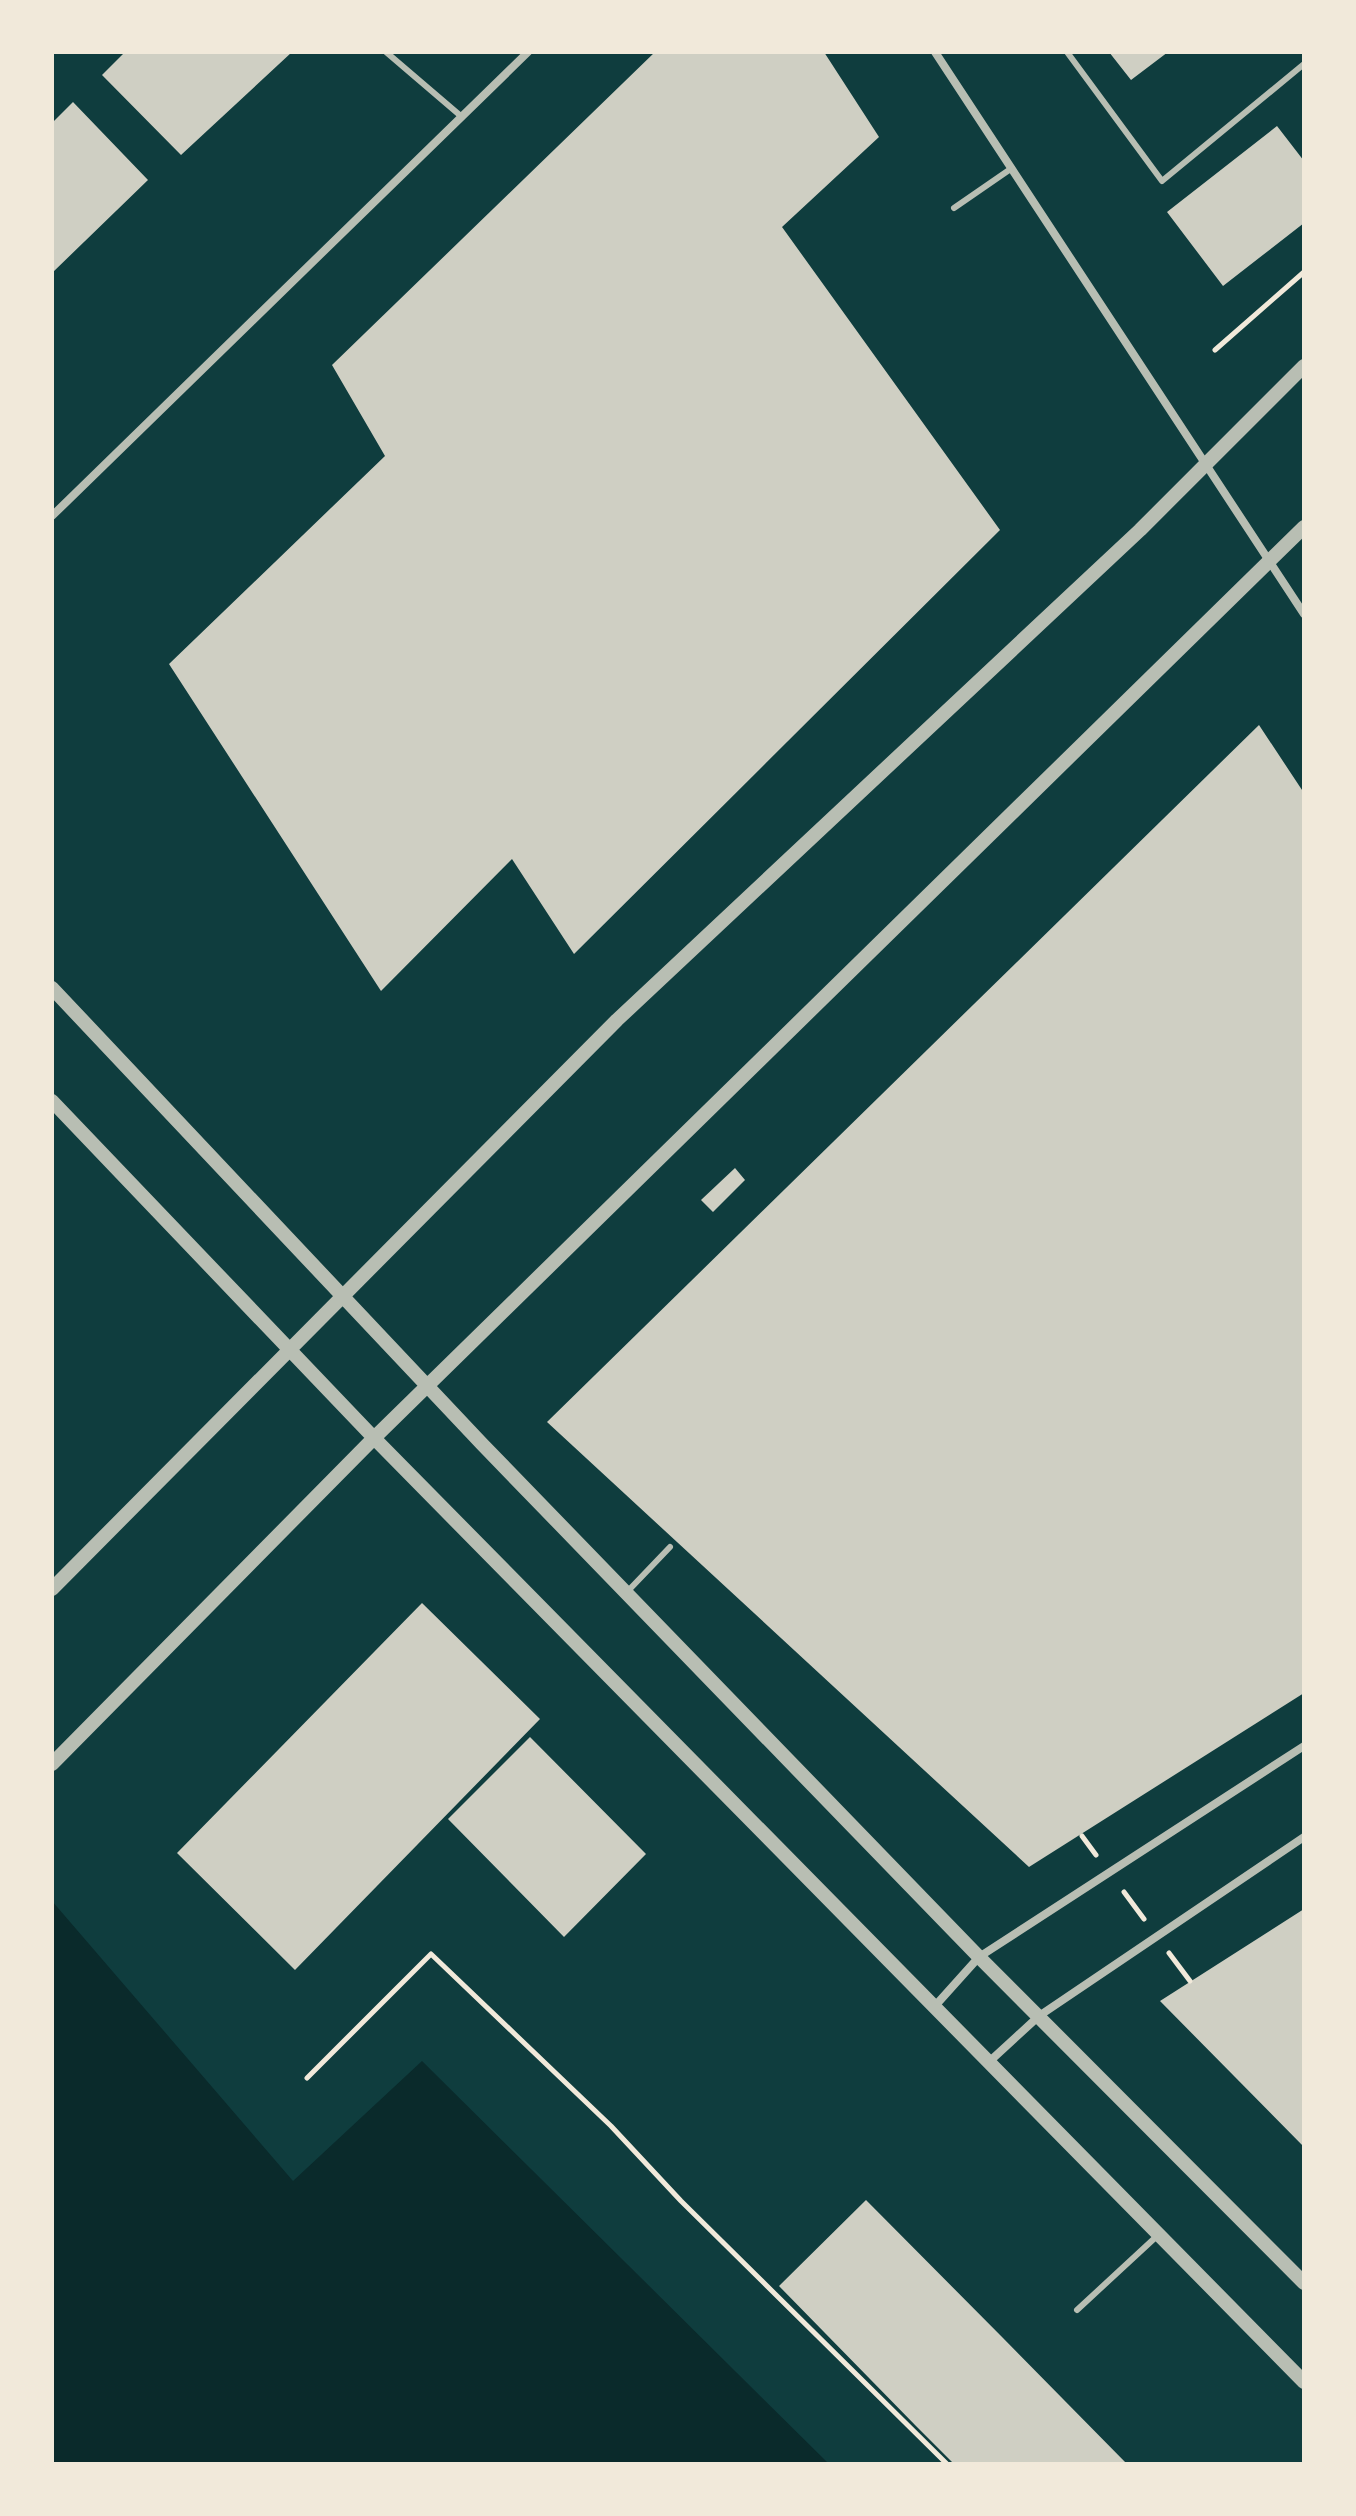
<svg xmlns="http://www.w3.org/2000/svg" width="1356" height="2516" viewBox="0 0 1356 2516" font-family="Ubuntu,sans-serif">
<rect width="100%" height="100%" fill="#0f3d3e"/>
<path fill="#0a2a2b" d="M52,1901L293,2181L422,2061L829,2464H52Z"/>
<path fill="#cfcfc3" d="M125,52H292L181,155L102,75Z
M655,52H824L879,137L782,227L1000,530L574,954L512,859L381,991L169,664L385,456L332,365Z
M1109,52H1168L1131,80Z
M73,102L148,180L52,273V123Z
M1277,126L1304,161V223L1223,286L1167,212Z
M1259,725L1304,793V1693L1029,1867L547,1422Z
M735,1168L745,1180L713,1212L701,1200Z
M422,1603L540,1719L295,1970L177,1853Z
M530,1737L646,1854L564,1937L448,1819Z
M1304,1909V2147L1160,2001Z
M866,2200L1003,2338L1127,2464H954L915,2425L779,2286Z"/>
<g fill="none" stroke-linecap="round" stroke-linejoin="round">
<path stroke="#f1e9da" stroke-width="5" d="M1215,350L1304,272
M1082,1836L1096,1855
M1124,1892L1144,1919
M1169,1953L1190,1981
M307,2078L431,1954L611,2126L681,2201L947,2464"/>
<path stroke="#b8beb3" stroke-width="6" d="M386,52L462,117
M1067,52L1162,181L1304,64
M954,208L1012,168
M627,1592L670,1547
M1077,2310L1157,2236"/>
<path stroke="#b8beb3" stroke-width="8" d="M935,52L1304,614
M52,516L528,52
M935,2006L979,1957L1304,1746
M990,2061L1039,2016L1304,1837"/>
<path stroke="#b8beb3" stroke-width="14" d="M52,988L482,1444L979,1957L1304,2283
M52,1101L374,1438L1304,2382
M52,1589L617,1020L1140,530L1304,366
M52,1764L374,1438L1304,527"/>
</g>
<rect width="1356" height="2516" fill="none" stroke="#f1e9da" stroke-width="108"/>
</svg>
